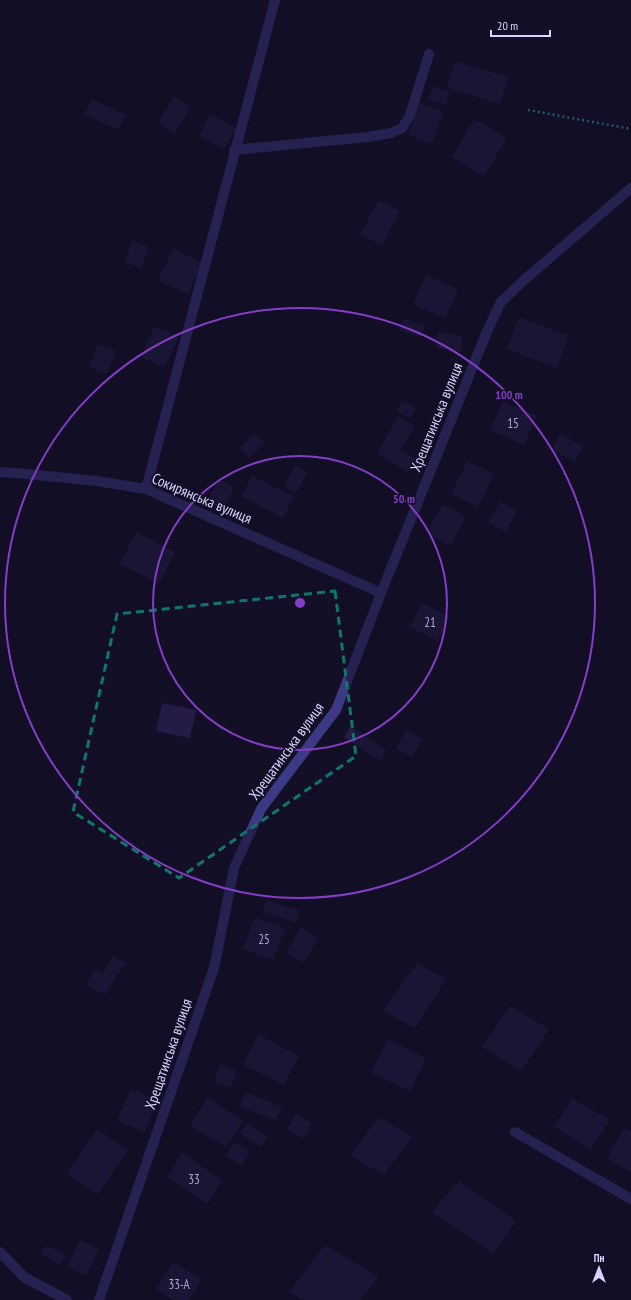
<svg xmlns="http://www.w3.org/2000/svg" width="631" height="1300" viewBox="0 0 631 1300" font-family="'PT Sans Narrow',sans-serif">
<rect width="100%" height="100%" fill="#130f26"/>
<path fill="#241b47" d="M455,61L508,77L500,104L447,88Z
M433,86L450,92L446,105L428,99Z
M174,97L191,107L175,133L158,123Z
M92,99L126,115L118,130L84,114Z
M420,103L444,112L432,144L408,135Z
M210,114L236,128L225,149L199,136Z
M474,119L507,138L484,176L452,157Z
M378,200L400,211L382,246L361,234Z
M132,241L149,247L141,268L125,263Z
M173,249L202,263L188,294L158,280Z
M426,275L458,289L445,318L413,304Z
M519,317L569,336L557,368L507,349Z
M403,318L425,326L421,337L399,330Z
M154,326L179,336L165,367L141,357Z
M438,332L463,336L461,352L436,348Z
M98,344L116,351L107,374L89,367Z
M402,400L416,408L410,419L396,411Z
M503,401L537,416L524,445L490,430Z
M398,416L415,426L401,450L416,458L408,472L377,454Z
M255,433L265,443L249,458L239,448Z
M560,434L583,446L575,461L552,450Z
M467,461L494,474L478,507L451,494Z
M295,465L308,472L296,493L284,486Z
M252,476L294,497L283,518L241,496Z
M220,479L234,489L220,511L206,501Z
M500,501L517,511L506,532L489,523Z
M442,504L466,516L450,546L427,534Z
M136,532L175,552L159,584L120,564Z
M422,603L450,617L438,641L410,627Z
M162,703L196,710L190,738L156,731Z
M351,726L387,751L380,761L344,737Z
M406,730L422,739L412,757L396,748Z
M267,900L300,911L296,923L263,911Z
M255,917L285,928L273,960L243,949Z
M301,927L319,938L303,963L286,952Z
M113,956L125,963L105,995L86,984L95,969L103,974Z
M417,963L446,979L415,1028L383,1011Z
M510,1006L549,1029L521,1071L482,1047Z
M258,1035L299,1056L284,1085L243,1065Z
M388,1039L426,1058L410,1091L371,1073Z
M221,1064L237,1071L230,1088L214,1082Z
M131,1089L158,1101L144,1132L117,1120Z
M246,1092L282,1107L275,1121L240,1106Z
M207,1098L243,1120L226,1147L190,1126Z
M572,1099L610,1120L591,1149L554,1127Z
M295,1114L312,1123L304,1139L287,1130Z
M379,1117L412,1137L384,1175L350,1156Z
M247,1123L268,1136L261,1147L240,1134Z
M624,1128L631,1131V1172L607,1159Z
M97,1129L128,1150L97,1195L67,1174Z
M234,1142L250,1152L242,1166L225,1156Z
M182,1153L222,1180L207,1204L167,1177Z
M459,1181L516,1221L493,1253L432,1212Z
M80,1240L99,1249L86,1276L67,1267Z
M47,1245L65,1256L60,1266L41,1254Z
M325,1245L379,1277L360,1300H303L289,1292Z
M173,1262L202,1280L189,1300H174L156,1289Z"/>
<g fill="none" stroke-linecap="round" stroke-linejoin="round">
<path stroke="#2fb8b0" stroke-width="2.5" stroke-dasharray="2 3" stroke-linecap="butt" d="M528,110L631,129"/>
<path stroke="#3d3a85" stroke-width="10" d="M234,150L368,137L391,133L402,128L410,115L429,54
M515,1132L631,1199"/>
<path stroke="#3d3a85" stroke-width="10" d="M0,472L16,473L97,481L146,489L381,593
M146,489L275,0
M0,1252L24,1277L67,1300
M99,1300L214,968L234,868L261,809L336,710L381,593L488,329L501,302L523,281L631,188"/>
</g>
<path d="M0 0H631V1300H0ZM335,591L356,756L179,878L73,812L117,614Z" fill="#130f26" fill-opacity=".55" fill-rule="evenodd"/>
<path fill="none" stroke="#0f766e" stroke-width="3" stroke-dasharray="8 5" stroke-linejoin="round" d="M335,591L356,756L179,878L73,812L117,614Z"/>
<g fill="none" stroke="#843dc5" stroke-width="2">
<circle cx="300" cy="603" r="147"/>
<circle cx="300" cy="603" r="295"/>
</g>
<g text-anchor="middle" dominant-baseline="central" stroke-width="3" stroke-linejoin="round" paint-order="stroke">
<g font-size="13" fill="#aca6d1">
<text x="513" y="423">15</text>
<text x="430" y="622">21</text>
<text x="264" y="939">25</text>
<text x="194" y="1179">33</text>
<text x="179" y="1284">33-А</text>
</g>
<g font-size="15" fill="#d9d4ff" stroke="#130f26">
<text transform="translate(436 417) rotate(-68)">Хрещатинська вулиця</text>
<text transform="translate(202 498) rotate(23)">Сокирянська вулиця</text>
<text transform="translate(286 751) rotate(-54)">Хрещатинська вулиця</text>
<text transform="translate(168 1054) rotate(-71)">Хрещатинська вулиця</text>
</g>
</g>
<circle cx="300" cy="603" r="6" fill="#843dc5" stroke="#130f26" stroke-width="2"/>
<g font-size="12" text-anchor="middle" font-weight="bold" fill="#843dc5" stroke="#130f26" stroke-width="3" stroke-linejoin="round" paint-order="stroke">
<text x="509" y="399">100 m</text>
<text x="404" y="503">50 m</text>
</g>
<g transform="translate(599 1268)" stroke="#130f26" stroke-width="3" paint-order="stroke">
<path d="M0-3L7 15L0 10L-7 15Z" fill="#d9d4ff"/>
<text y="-6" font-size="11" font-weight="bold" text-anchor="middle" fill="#d9d4ff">Пн</text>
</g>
<path d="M491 30v6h59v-6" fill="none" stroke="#d9d4ff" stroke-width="2"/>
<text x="497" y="30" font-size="12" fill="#d9d4ff" stroke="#130f26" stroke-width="3" paint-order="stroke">20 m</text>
</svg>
